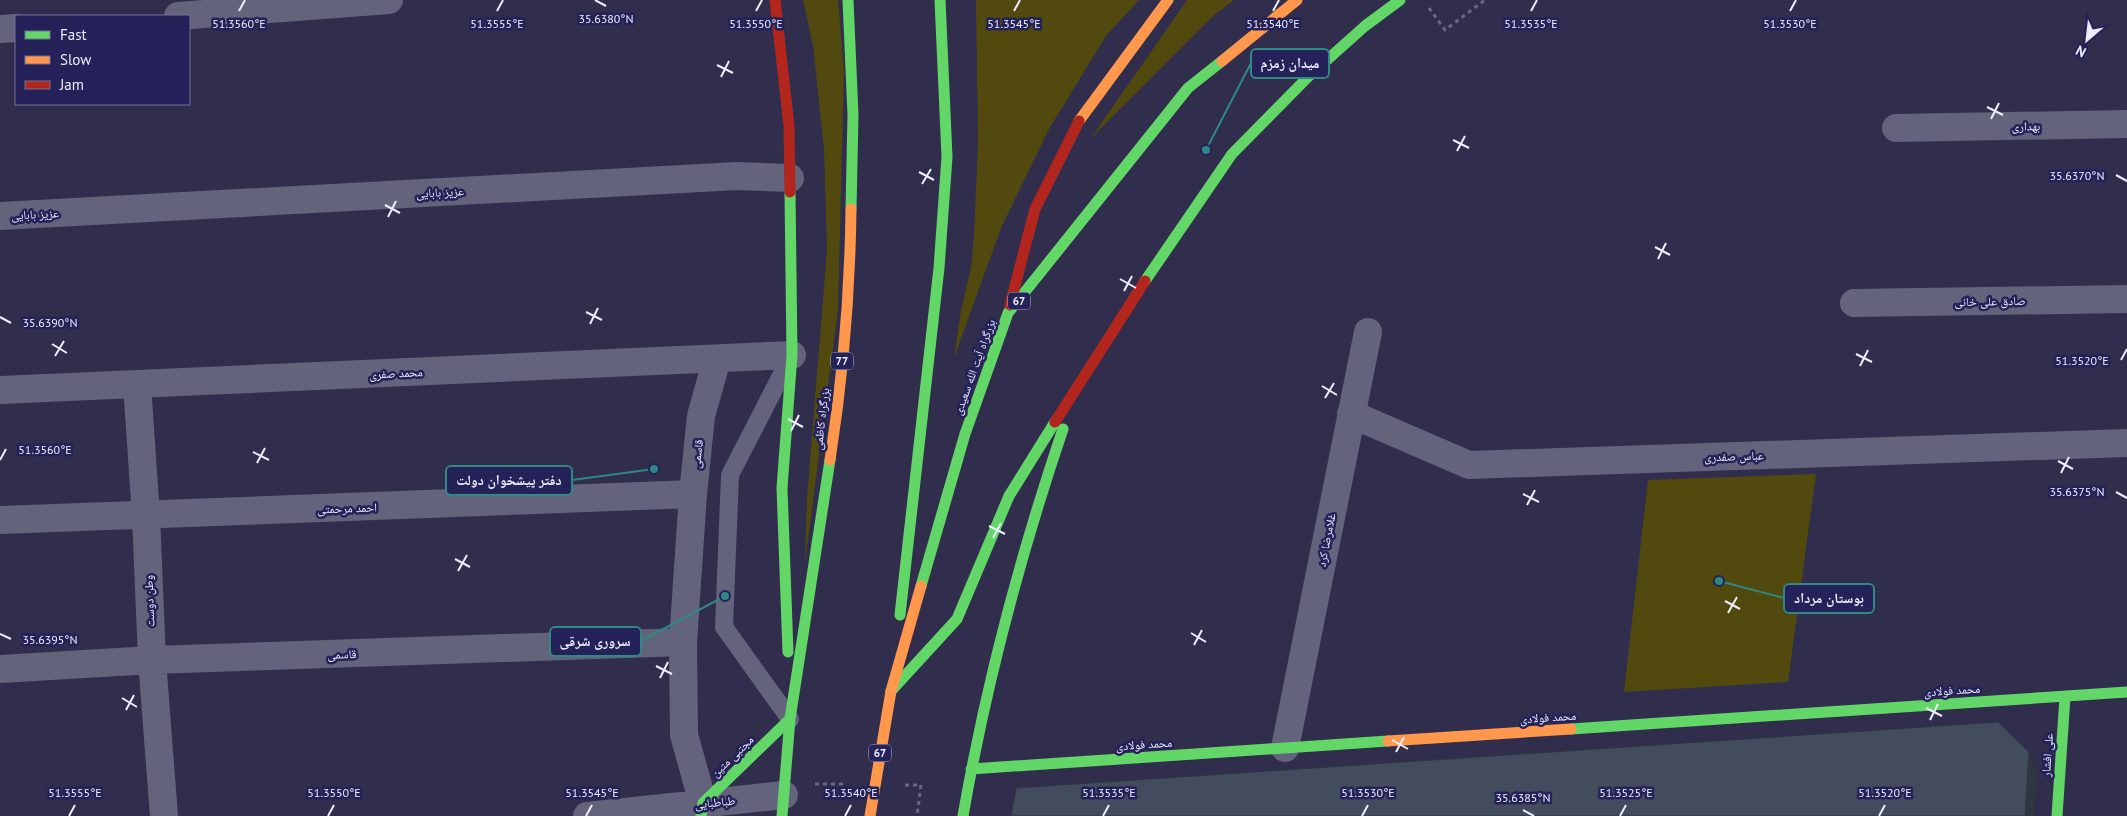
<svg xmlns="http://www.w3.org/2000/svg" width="2127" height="816" viewBox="0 0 2127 816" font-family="'PT Sans','Noto Naskh Arabic',sans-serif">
<rect width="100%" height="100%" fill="#302e4c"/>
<path fill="#51490d" d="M803,0H838L844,70L838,310L805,562L807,498L827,250L824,149L813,45Z
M976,0H1139L1106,36L1049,129L1001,228L954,358L961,310L971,268L974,235L978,143Z
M1187,0H1234L1213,16L1091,138Z
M1816,474L1788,682L1624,692L1648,480Z"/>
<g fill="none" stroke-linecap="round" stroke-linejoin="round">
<path stroke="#69697d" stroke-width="3" stroke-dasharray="4 4" stroke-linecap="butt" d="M1429,8L1445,30L1485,0
M815,784H844
M905,785H921L917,816"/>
<path stroke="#63647b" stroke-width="18" d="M786,366L730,475L724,627L790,719"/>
<path stroke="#63647b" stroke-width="28" d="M178,16L389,0
M0,29L16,28
M1896,128L2127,124
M0,216L737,176L790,178
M1854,303L2127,299
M137,385L146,516L152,660L164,816
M0,390L792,355
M1351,414L1469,465L2127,443
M0,520L693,494
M0,669L152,660L683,642
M1285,748L1368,332
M703,803L684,735L683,642L693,494L701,416L717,359
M587,816L784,795"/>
<path stroke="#63d668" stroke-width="11" d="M848,0L853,115L851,209
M1145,281L1232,154L1308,77L1365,26L1400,0
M921,586L965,434L1008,313L1188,88L1222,61
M900,615L939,268L947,157L940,0
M788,652L782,488L792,355L790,192
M891,691L957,619L1009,496L1055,422
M1571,729L2127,692
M971,769L1388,741
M701,816L703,803L790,719
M782,816L790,719L830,460
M963,816C986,684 1020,556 1063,429
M2057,816L2065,697"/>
<path stroke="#ff974d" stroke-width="11" d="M1222,61L1297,0
M1079,121L1168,0
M830,460C843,377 850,293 851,209
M1388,741L1571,729
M870,816L891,691L921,586"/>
<path stroke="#b3261e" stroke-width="11" d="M775,0L789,126L790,192
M1010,305L1035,209L1079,121
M1055,422L1145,281"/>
</g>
<path fill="#2f3541" d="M2029,752L2037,773L2034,816H2025Z"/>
<path fill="#434c5d" stroke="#2f3541" d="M1998,722L2029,752L2025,816H1011L1016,788Z"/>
<path fill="none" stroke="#ebedfb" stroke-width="2" d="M595,0L606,6M239,11L245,0M497,11L503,0M756,11L762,0M1014,11L1020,0M1273,11L1279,0M1531,11L1537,0M1790,11L1796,0M717,65L733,73M721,77L729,61M1987,107L2003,115M1991,119L1999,103M1453,140L1469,148M1457,151L1465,136M919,172L934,180M2116,175L2127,181M922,184L931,169M385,205L400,213M388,217L396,201M1655,247L1670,255M1658,259L1666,243M1120,279L1136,288M1124,291L1132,276M586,312L602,320M0,317L11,323M590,324L598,308M52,344L67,353M1856,354L1872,362M55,356L64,341M2121,360L2127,349M1860,366L1868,350M1322,386L1337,395M1325,398L1334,383M788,419L803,427M791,431L799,415M253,452L269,460M0,460L6,449M2058,461L2073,469M257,463L265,448M2061,473L2069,457M2116,492L2127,498M1523,494L1539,502M1527,505L1535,490M989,526L1005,534M993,538L1001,523M455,559L470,567M458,571L467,555M1725,601L1740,609M1728,613L1737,597M1191,633L1206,642M0,634L11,639M1194,645L1202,630M656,666L672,674M660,678L668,662M122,698L137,707M1926,708L1942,716M126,710L134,695M1930,720L1938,704M1392,740L1408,749M1396,752L1404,737M1523,810L1534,816M69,816L75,805M328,816L334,805M586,816L592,805M845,816L851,805M1103,816L1109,805M1362,816L1368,805M1620,816L1626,805M1879,816L1885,805"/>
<g text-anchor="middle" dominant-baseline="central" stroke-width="5" stroke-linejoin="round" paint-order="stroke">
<g fill="#252159" stroke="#b0b0ca" stroke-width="1">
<rect x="1008" y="292.5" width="22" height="17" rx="4"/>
<rect x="831" y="352.5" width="22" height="17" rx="4"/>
<rect x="869" y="744.5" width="22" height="17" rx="4"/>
</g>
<g font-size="11" font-weight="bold" fill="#ebedfb">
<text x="1019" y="301">67</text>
<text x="842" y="361">77</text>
<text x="880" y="753">67</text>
</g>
<g font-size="12" fill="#ebedfb" stroke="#252159">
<text transform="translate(2026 126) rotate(-1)">بهداری</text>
<text transform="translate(440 192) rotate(-3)">عزیز بابایی</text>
<text transform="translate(35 214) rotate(-3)">عزیز بابایی</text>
<text transform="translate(1990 301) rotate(-1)">صادق علی خانی</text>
<text transform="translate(974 367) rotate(-70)">بزرگراه آیت الله سعیدی</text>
<text transform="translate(396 373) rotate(-3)">محمد صفری</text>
<text transform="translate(821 419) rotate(-83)">بزرگراه کاظمی</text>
<text transform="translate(697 454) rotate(-84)">قاسمی</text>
<text transform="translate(1734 456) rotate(-2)">عباس صفدری</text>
<text transform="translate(347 508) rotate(-2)">احمد مرحمتی</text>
<text transform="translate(1326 540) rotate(-79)">غلامرضا کرد</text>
<text transform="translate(149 601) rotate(-92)">وطن دوست</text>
<text transform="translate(342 654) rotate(-2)">قاسمی</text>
<text transform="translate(1952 690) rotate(-4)">محمد فولادی</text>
<text transform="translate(1548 717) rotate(-4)">محمد فولادی</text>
<text transform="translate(1144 744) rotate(-4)">محمد فولادی</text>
<text transform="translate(2047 755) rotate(-86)">علی افشار</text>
<text transform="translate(732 756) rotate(-44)">مجتبی متین</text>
<text transform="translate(715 802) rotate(-6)">طباطبایی</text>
</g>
</g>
<g font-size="12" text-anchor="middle" fill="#ebedfb" stroke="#252159" stroke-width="5" stroke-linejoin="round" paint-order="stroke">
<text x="606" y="23">35.6380°N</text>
<text x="239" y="28">51.3560°E</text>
<text x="497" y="28">51.3555°E</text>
<text x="756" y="28">51.3550°E</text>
<text x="1014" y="28">51.3545°E</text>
<text x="1273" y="28">51.3540°E</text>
<text x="1531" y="28">51.3535°E</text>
<text x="1790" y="28">51.3530°E</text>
<text x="2077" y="180">35.6370°N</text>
<text x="50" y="327">35.6390°N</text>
<text x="2082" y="365">51.3520°E</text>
<text x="45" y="454">51.3560°E</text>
<text x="2077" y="496">35.6375°N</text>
<text x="50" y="644">35.6395°N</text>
<text x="75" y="797">51.3555°E</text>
<text x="334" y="797">51.3550°E</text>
<text x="592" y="797">51.3545°E</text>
<text x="851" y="797">51.3540°E</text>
<text x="1109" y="797">51.3535°E</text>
<text x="1368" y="797">51.3530°E</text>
<text x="1626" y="797">51.3525°E</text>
<text x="1885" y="797">51.3520°E</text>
<text x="1523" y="802">35.6385°N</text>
</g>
<path fill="none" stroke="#308883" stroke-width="2" d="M1206 150L1251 63M654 469L572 480M1719 581L1784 598M725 596L641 641"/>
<g fill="#308883" stroke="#252159" stroke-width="2">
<circle cx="1206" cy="150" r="5"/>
<circle cx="654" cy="469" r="5"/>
<circle cx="1719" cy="581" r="5"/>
<circle cx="725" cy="596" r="5"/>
</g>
<g fill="#252159" stroke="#308883" stroke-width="2">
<rect x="1251" y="49" width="78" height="29" rx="5"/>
<rect x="446" y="466" width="126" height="29" rx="5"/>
<rect x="1784" y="584" width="90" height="29" rx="5"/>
<rect x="550" y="627" width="91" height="29" rx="5"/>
</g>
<g font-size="14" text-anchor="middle" font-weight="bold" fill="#ebedfb">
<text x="1290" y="68">میدان زمزم</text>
<text x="509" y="485">دفتر پیشخوان دولت</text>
<text x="1829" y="603">بوستان مرداد</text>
<text x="595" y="646">سروری شرقی</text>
</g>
<rect x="15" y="15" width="175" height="90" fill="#252159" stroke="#74739a"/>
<rect x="25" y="31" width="25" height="8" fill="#63d668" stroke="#74739a"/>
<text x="60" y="40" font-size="15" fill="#ebedfb">Fast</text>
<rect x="25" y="56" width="25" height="8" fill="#ff974d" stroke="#74739a"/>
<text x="60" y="65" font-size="15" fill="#ebedfb">Slow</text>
<rect x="25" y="81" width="25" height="8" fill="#b3261e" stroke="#74739a"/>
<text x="60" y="90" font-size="15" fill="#ebedfb">Jam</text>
<g transform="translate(2087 40) rotate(208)" stroke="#252159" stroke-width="4" paint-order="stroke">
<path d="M0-4L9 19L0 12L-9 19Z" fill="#ebedfb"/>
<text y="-8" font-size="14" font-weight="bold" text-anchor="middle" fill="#ebedfb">N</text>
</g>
</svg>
